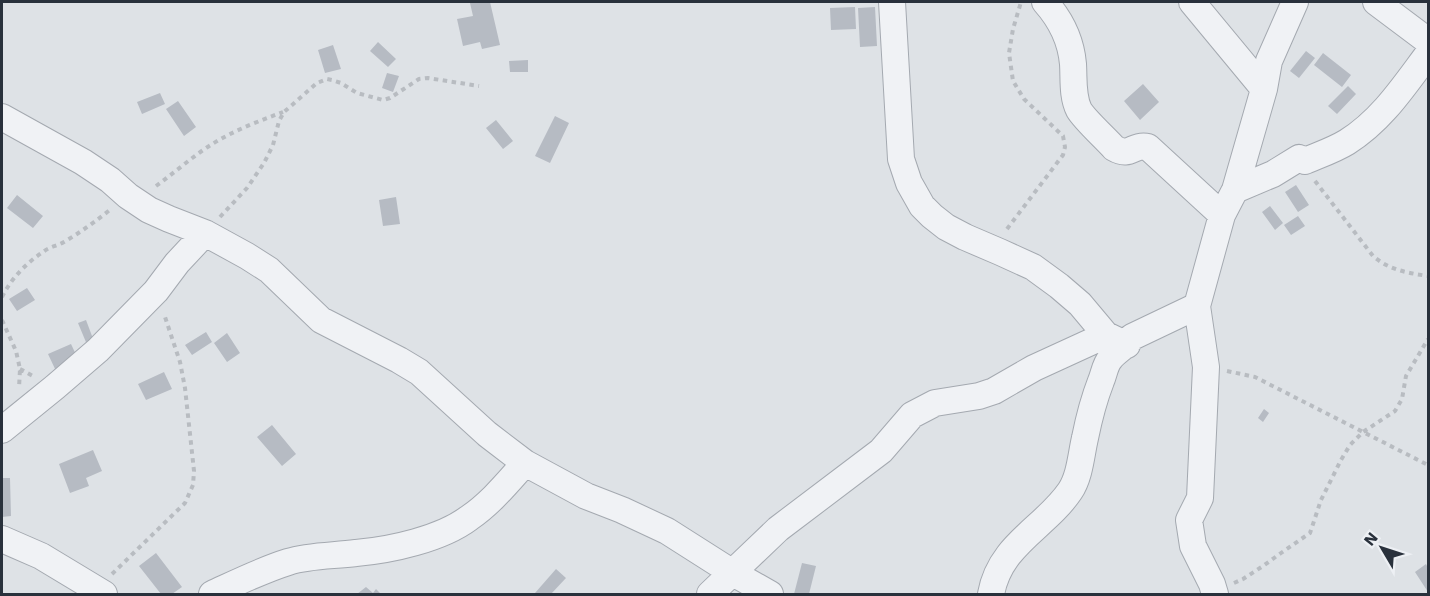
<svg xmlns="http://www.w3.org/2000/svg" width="1430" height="596" viewBox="0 0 1430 596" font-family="'Work Sans',sans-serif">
<rect width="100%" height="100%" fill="#dee2e6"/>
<path fill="#b6bbc3" d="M478,2H490L500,45L482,49L480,42L463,46L457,19L473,16L470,3Z
M855,7L856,29L831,30L830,8Z
M875,7L877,46L860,47L858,8Z
M378,42L396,59L388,67L370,51Z
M333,45L341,69L325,73L318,50Z
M1306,51L1315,58L1299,78L1290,71Z
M1323,53L1351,75L1342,87L1314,65Z
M528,60V72H510L509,61Z
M387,73L399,76L393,92L382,88Z
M1143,84L1159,102L1140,120L1124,101Z
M1348,86L1356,94L1337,114L1328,106Z
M160,93L165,104L142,114L137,102Z
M178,101L196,127L184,136L166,109Z
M555,116L569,123L550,163L535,156Z
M496,120L513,141L503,149L486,128Z
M1296,185L1309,205L1298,212L1285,192Z
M17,195L43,216L33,228L7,208Z
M396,197L400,224L383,226L379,200Z
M1270,206L1283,223L1275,230L1262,212Z
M1298,216L1305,226L1291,235L1284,225Z
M27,288L35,300L17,311L9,299Z
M86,320L95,344L88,347L78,323Z
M206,332L212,342L192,355L185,345Z
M227,333L240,353L227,362L214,343Z
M71,344L79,361L56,371L48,354Z
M164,372L172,389L146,400L138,384Z
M1264,409L1269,413L1263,422L1258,418Z
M272,425L296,454L282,466L257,437Z
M93,450L102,471L86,478L89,486L70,493L59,464Z
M2,478H10L11,516L2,517Z
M156,553L182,587L172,594H161L139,566Z
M802,563L816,566L809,594H794Z
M1426,564L1428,568V592L1415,572Z
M556,569L566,578L551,594H537L535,593Z
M366,587L373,593L376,589L381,594H357Z"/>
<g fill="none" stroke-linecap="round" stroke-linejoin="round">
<g stroke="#a4a9b0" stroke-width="28">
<path id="minor" d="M892,2L901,159L909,183L922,206L932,216L946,227L965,237L1000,252L1033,267L1059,286L1080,304L1106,335L1127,345
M1045,2C1061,20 1071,40 1073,64C1074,79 1072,96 1079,110C1084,119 1106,139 1114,148C1131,158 1133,143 1148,147L1222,215
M1192,2L1264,89
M1376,2L1428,41
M2,117L83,162L110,180L128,196L149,210L169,219L205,233L247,256L269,270L321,320L399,360L419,372L487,434L525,463L586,496L622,510L667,531L733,573L770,594
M1235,190L1273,174L1299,158L1305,161C1319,155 1334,150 1347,142C1382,120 1404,86 1428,54
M2,430L55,387L98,350L156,291L177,263L205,233
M2,539L41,556L104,594
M212,594C236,583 262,570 288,562C310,555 333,556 356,553C391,550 441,539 469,518C491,503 507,483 525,463
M710,594L778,529L881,451L912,415L935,403L979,396L994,391L1034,368L1106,335
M991,594C1000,544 1045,528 1070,491C1080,476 1081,455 1085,438C1089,418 1094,399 1101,381C1104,374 1105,365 1110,359C1116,351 1126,347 1132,337L1197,306
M1215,594L1212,584L1193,546L1189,520L1200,498L1206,367L1197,306L1222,215L1235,190L1264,89L1269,61L1295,2"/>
</g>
<path stroke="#b8bcc1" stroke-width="4" stroke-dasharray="4.5 4.5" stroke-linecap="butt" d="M1315,181L1373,256C1389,270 1408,273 1428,276
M156,186C177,171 196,153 219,140C240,128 262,120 283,112
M220,217L247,188L264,163L273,145L279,121L284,112L317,83L327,79L332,80L341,83L357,93L383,100L390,98L419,79L428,78L479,86
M1007,229L1063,155L1065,147L1063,136L1024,99L1013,81L1009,53L1013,29L1021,2
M2,297C11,279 26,263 43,252C49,247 57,246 64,242C81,232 96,221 111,209
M2,320L16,351L20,369L19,388
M20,369L33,376
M1227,371L1255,377L1428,465
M112,574L185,503L193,485L194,471L185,388L180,362L164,314
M1234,583L1243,579L1263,566L1281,553L1310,533L1321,500L1341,460L1350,445L1363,432L1395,411L1402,399L1406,376L1428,339"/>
<use href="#minor" stroke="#f0f2f5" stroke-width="26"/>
</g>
<rect width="1430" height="596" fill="none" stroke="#29313c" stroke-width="6"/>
<g transform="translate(1382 548) rotate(309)" stroke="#edf0f4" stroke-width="4.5" paint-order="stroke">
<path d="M0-4.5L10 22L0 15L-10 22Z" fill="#29313c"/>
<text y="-9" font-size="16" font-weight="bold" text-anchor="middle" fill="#29313c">N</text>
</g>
</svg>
